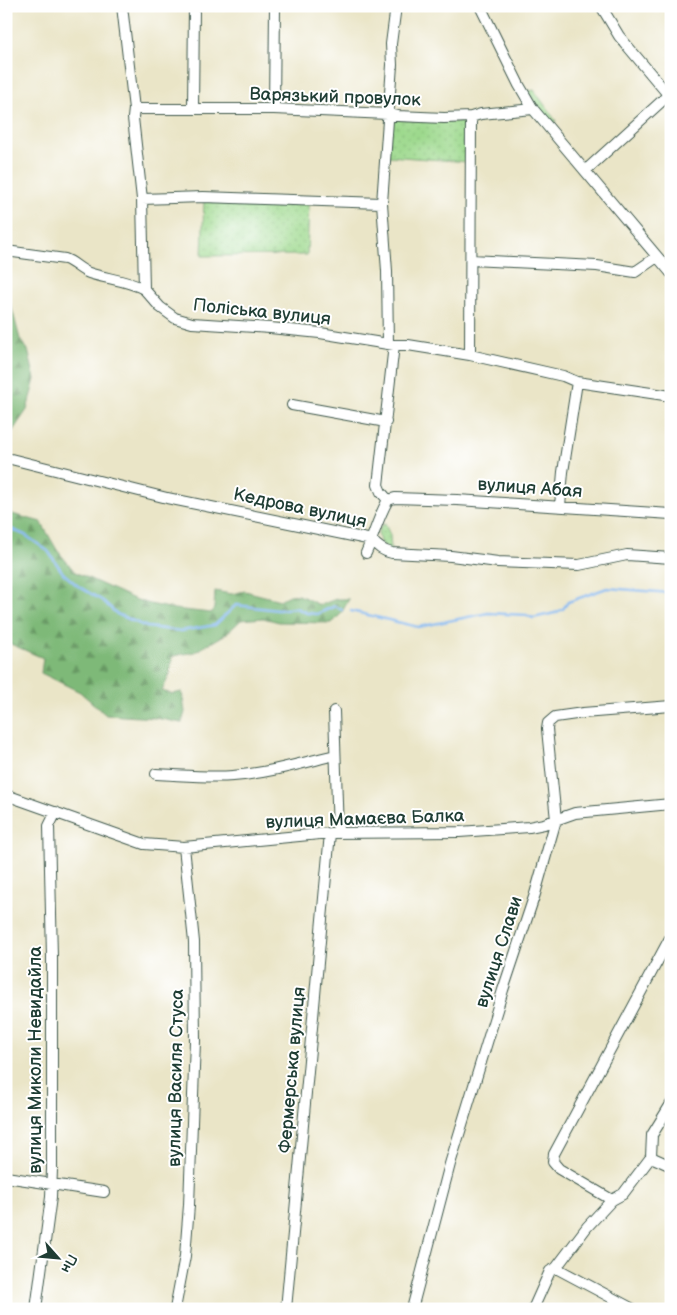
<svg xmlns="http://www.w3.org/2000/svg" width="677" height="1315" viewBox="0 0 677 1315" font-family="'Balsamiq Sans',sans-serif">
<defs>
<pattern id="forest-firs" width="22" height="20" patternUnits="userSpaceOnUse" patternTransform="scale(1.25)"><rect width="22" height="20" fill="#7eb978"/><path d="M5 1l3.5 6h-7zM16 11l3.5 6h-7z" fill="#679863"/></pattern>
<pattern id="park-dots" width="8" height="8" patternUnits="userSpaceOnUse" patternTransform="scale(1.25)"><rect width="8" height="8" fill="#9dd98d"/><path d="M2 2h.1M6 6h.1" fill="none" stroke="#87bb7a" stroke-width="1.8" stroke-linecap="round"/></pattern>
</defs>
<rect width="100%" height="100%" fill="#fff"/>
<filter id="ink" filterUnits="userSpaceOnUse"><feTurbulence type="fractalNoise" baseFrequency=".02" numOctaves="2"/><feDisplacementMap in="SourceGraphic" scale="10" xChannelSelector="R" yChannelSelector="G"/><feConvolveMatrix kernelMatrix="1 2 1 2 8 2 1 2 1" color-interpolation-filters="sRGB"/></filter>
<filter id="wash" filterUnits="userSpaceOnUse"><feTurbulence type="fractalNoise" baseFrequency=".0096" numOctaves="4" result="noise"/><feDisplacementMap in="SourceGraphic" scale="20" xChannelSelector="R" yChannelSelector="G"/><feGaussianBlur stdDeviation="1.12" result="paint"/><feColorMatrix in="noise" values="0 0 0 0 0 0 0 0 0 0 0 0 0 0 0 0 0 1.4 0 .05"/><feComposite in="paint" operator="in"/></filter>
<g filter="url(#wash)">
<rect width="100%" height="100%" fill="#eae5c7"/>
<path fill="#9dd98d" stroke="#5e8b60" d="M534,90L556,121L552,125L529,94V91Z"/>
<path fill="url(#forest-firs)" stroke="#4e7b56" d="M6,293L12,309L20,339L28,350L35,379L27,410L12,432L6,460Z
M6,508L12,514L41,522L57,550L75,572L134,599L150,604L174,609L211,613L214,609L215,591L231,594L245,591L280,600C297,588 304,599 320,605L336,599H349L341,614L331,623L279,622L263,618L241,620L226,634L195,652L173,656L169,676L162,691L172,694L182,692L185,712L182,723L156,718L106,715L80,692L41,673L43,658L6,642Z"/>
<path fill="url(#park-dots)" stroke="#5e8b60" d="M391,119L463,122L468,128V162L388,156Z
M204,199L309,204L307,255L202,256Z
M385,524L390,535L391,550L380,543L378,532L382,525Z"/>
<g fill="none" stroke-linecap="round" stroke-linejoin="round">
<path stroke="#82b7f0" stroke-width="2.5" d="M6,527L25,535L48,551L63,573L78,586L103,601L117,614L147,627L181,631L215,625L236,605L278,610L296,608L307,613L317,614L335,606L342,610
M351,611L418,627L488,613L526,615L533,618L555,613L563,609L568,602L607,588L671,593"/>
</g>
</g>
<g filter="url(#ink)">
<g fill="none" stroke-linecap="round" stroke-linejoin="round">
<g stroke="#3d564a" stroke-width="12">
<path id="minor" d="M122,6L134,109L133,118L142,199L144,289L160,307L175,318L192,323L270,328L320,333L394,345H408L470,355L563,376L577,382L671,396
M480,6L519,85L533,109L671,273
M601,6L619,36L671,98
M134,109H274L388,114L398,116L444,118L471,117L481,114L533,109
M193,109L194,6
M274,109L275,6
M585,171L663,100L671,90
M142,199L203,197L382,203
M6,251L65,259C74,262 80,270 89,273C107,279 126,280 144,289
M471,260L597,266L635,272L657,257
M388,344L387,271L382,203L392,65L391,44L396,6
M470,355L471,117
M292,405L386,422
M11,459L167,498L372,540C377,547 383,551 392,553L451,556L498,562L579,565L627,555L671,558
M388,500L395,498L457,500L671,514
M560,506L563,472L577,382
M366,553C374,535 378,517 388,500L381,492L378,485L394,345
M334,711L338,833
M156,774C181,775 207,778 233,776C268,773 302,763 335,755
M6,795L144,844L184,847L330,833L459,832L529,827L544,824L575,813L671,804
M651,1157L671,1166
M6,1177L104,1192
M612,1200L559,1169L553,1162L554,1154L671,936
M556,1268L587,1227L612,1200L623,1194L651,1157L652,1135L671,1104
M36,1309L51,1197L52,1169V957L49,826L56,812
M175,1309L185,1256L189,1205L195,1041L194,942L184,847
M286,1309L330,833
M412,1309L450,1164L503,990L535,894L556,820L547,729L548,723L555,717L583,713L671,706
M533,1309L550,1271L556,1268L633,1309"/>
</g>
<use href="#minor" stroke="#fff" stroke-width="10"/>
</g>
</g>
<g text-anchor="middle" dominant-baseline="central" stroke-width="4" stroke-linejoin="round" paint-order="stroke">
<g font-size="18" fill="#1f3d34" stroke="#fff">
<text transform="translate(335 97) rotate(2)">Варязький провулок</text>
<text transform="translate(262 312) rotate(6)">Поліська вулиця</text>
<text transform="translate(530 488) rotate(4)">вулиця Абая</text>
<text transform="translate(300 508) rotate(12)">Кедрова вулиця</text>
<text transform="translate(365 819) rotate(-2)">вулиця Мамаєва Балка</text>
<text transform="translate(499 952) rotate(-72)">вулиця Слави</text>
<text transform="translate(35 1060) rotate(-90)">вулиця Миколи Невидайла</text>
<text transform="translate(292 1070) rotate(-85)">Фермерська вулиця</text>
<text transform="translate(176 1078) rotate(-89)">вулиця Василя Стуса</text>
</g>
</g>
<rect width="677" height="1315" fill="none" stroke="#fff" stroke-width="25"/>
<g transform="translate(58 1258) rotate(117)" stroke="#ffffff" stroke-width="4" paint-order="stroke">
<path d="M0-4L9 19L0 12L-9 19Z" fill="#1f3d34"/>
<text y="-8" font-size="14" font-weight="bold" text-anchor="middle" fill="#1f3d34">Пн</text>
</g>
</svg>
